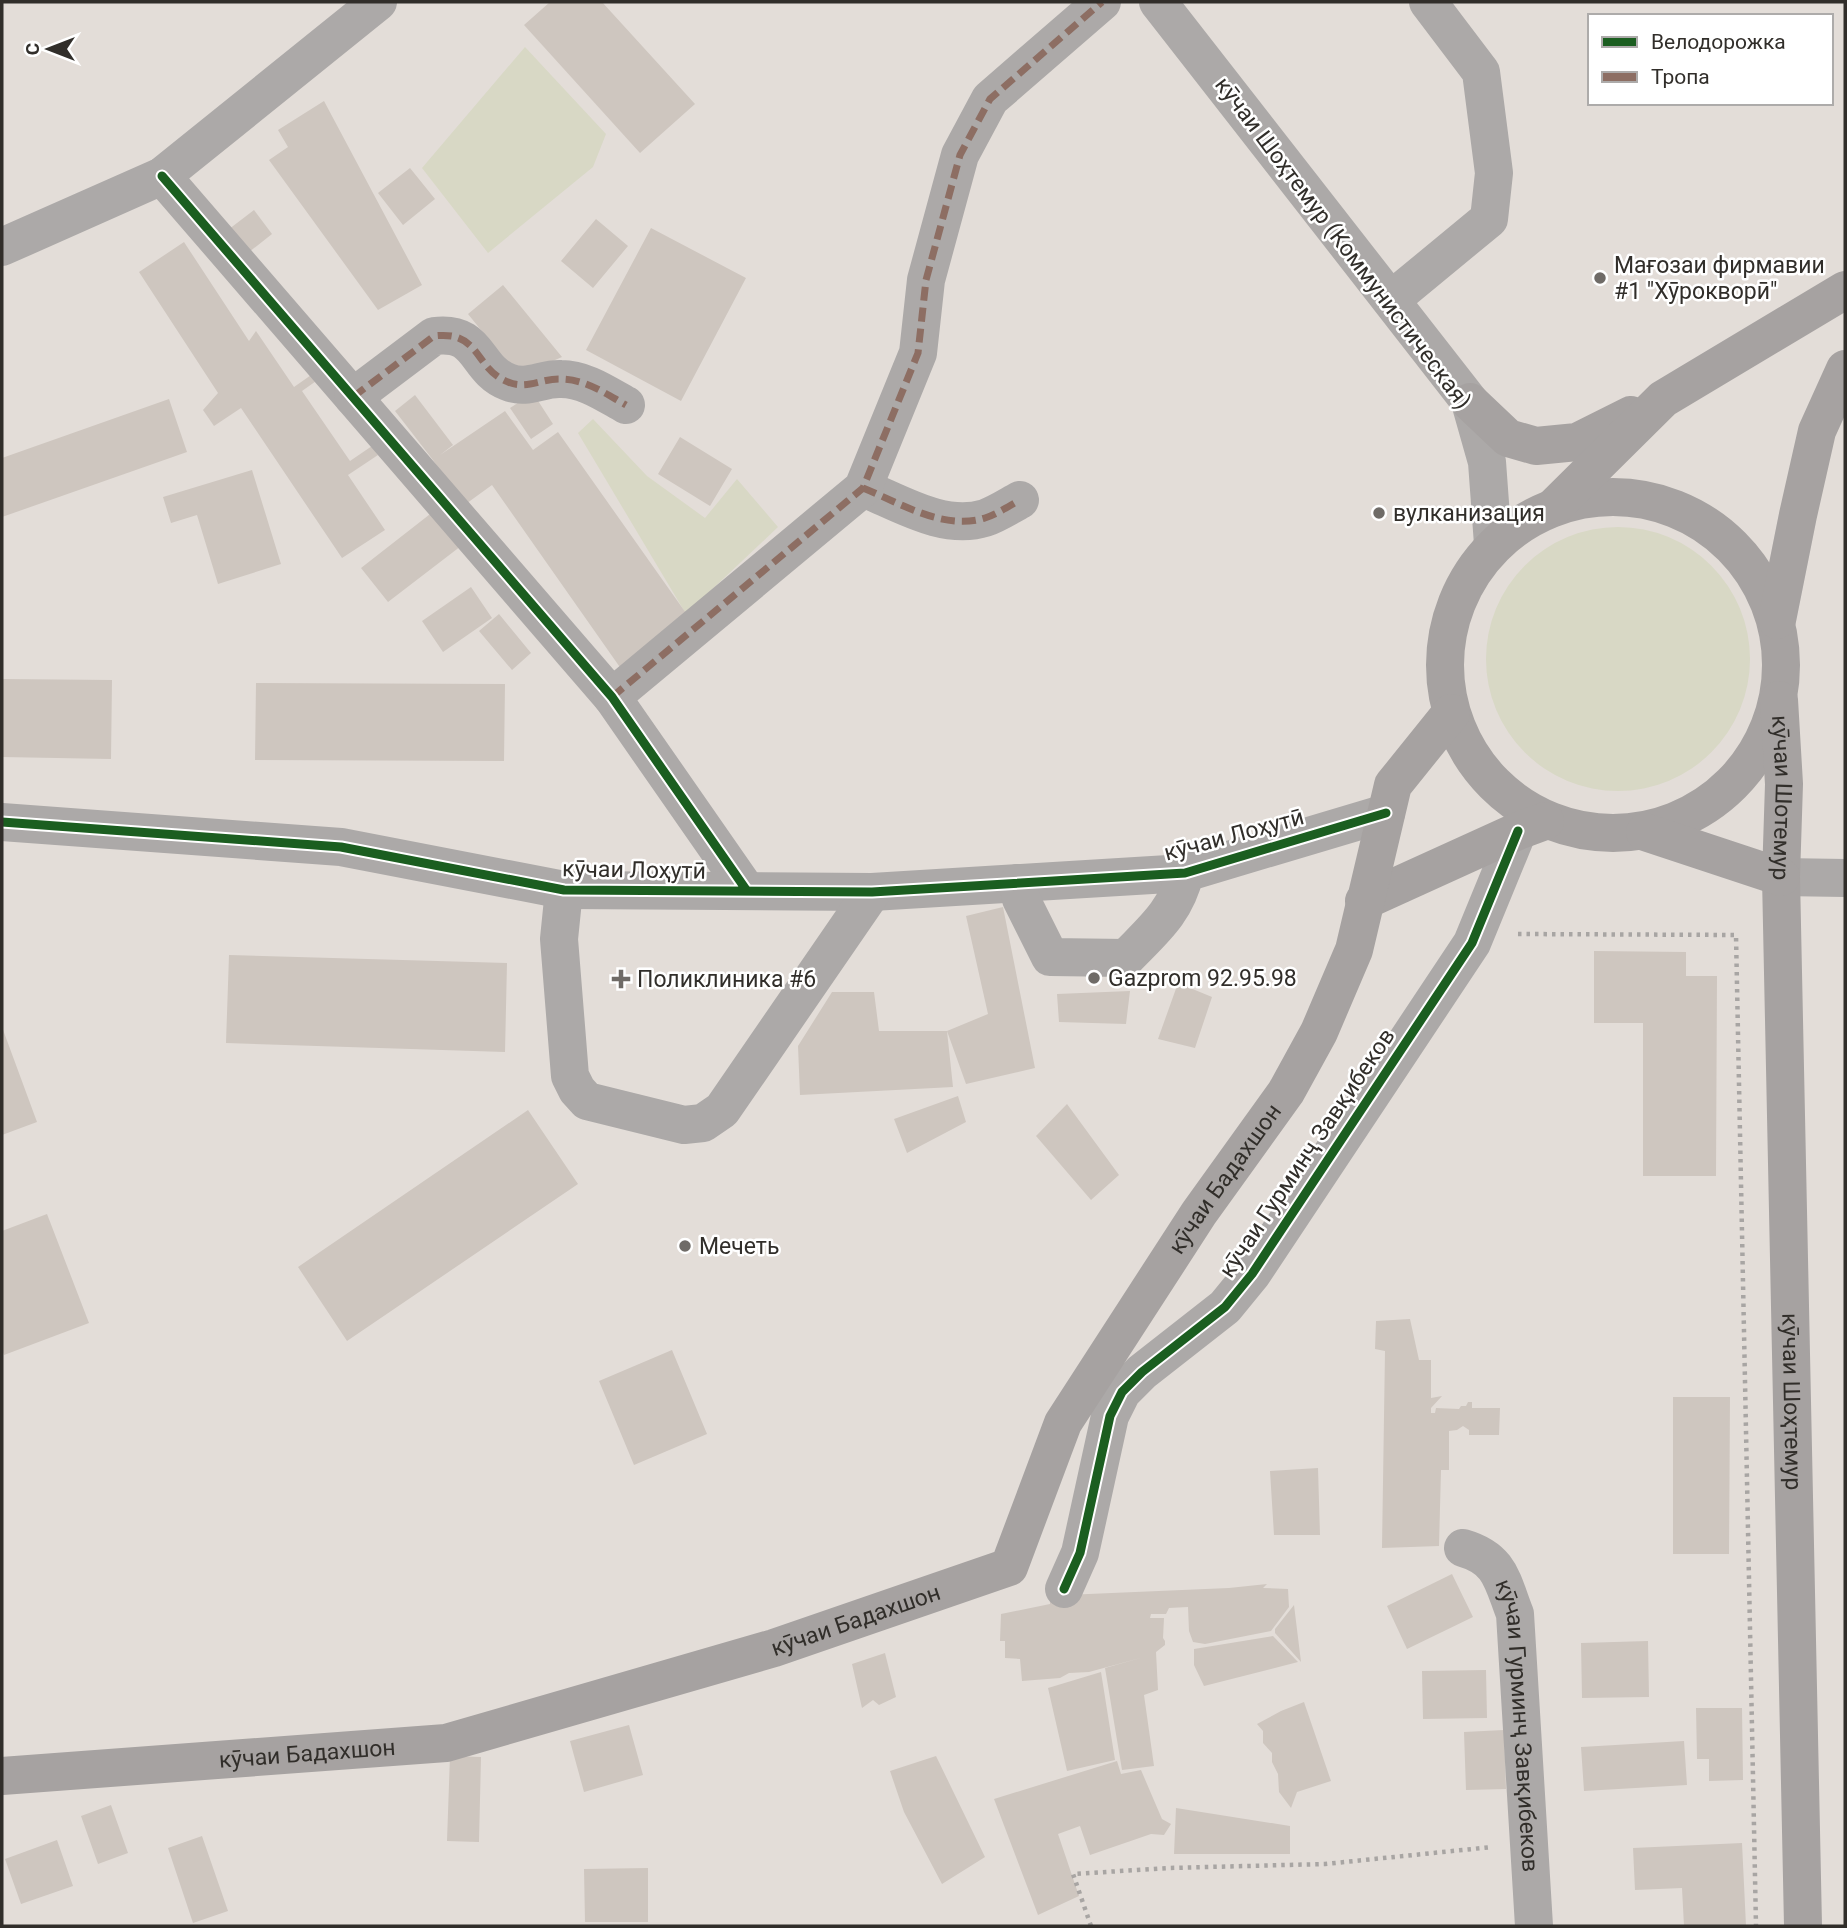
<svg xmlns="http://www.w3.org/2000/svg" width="1847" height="1928" viewBox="0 0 1847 1928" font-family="Roboto,sans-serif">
<rect width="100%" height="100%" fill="#e3ddd8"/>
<path fill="#d8d8c5" d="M525,47L606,134L593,167L488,253L422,168Z
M593,419L647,476L705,518L737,479L778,527L686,614L578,433Z
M1486 659a132 132 0 1 1 264 0a132 132 0 1 1-264 0Z"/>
<path fill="#cec6bf" d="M550,2H602L695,104L640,153L524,25Z
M324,101L422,285L378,310L269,160L288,147L278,130Z
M410,168L435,199L403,225L378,193Z
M254,210L272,234L239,260L220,236Z
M596,219L628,246L593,288L561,261Z
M651,228L746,278L681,401L586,350Z
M184,242L249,341L256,331L294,387L314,373L319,379L302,391L350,461L372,446L378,455L348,475L385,530L342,558L241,408L214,426L203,410L218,393L139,272Z
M503,285L562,357L518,376L468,314Z
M533,393L553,424L531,439L510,408Z
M415,395L453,445L440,455L505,411L533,450L558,432L693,623L624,673L492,485L463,506L433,460L395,411Z
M169,399L187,452L2,517V458Z
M680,437L732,469L710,506L658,474Z
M252,470L281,564L218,584L197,515L171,523L163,497Z
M434,511L461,546L388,602L361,568Z
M471,587L492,618L443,652L422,621Z
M499,614L531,653L512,670L479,631Z
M2,679L112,680L111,759L2,757Z
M256,683L505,684L504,761L255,760Z
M1003,907L1035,1068L966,1084L947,1031L988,1014L966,916Z
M1594,951L1686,952V976H1717L1716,1176H1643V1023H1594Z
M229,955L507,963L505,1052L226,1043Z
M1178,983L1212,997L1195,1048L1158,1039Z
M1130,991L1126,1024L1059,1022L1057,994Z
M832,992H874L879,1031H947L953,1087L800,1095L798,1046Z
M2,1027L37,1122L2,1135Z
M958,1096L966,1122L907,1153L894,1119Z
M1067,1104L1119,1175L1091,1200L1036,1136Z
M528,1110L578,1184L347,1341L298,1267Z
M47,1214L89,1323L4,1355L2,1350V1231Z
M1410,1319L1419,1360H1431V1398L1442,1396L1431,1408V1413H1435L1436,1408L1459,1409L1461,1406H1466L1468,1402H1472V1408H1500L1499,1435H1469V1430L1463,1426L1457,1430L1449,1431V1470H1441L1439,1546L1382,1548L1385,1351L1375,1349L1376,1321Z
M672,1350L707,1434L634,1465L599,1381Z
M1673,1397H1730L1729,1554H1673Z
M1318,1468L1320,1535H1274L1270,1471Z
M1452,1574L1473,1617L1407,1649L1387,1606Z
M1267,1584L1263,1588L1288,1589L1289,1607L1271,1631L1205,1644L1193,1642L1189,1631L1188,1607L1169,1608L1166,1614H1151L1150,1618H1164L1163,1638L1165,1641V1645L1156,1652L1158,1690L1144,1695L1154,1766L1122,1770L1105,1668L1144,1657L1089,1672L1069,1673L1060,1678L1022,1681L1020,1659L1005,1658V1641H1000L1001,1614L1050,1604V1598L1065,1595L1229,1588Z
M1294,1605L1301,1662L1275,1633V1629Z
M1273,1636L1298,1662L1204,1686L1194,1665V1649Z
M1648,1641L1649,1697L1582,1698L1581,1643Z
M885,1653L896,1697L879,1705L873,1700L862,1708L852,1664Z
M1486,1670L1487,1718L1423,1719L1422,1671Z
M1101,1672L1115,1760L1067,1771L1048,1688Z
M1304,1702L1331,1781L1297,1792L1291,1808L1279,1792L1278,1774L1272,1762V1753L1263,1743V1731L1257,1724L1281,1711Z
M1696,1708H1742L1743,1780L1709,1781V1759H1697Z
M629,1725L643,1775L584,1792L570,1741Z
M1504,1730L1506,1789L1466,1790L1464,1732Z
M1684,1741L1687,1785L1584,1791L1581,1747Z
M450,1756L481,1757L479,1842L447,1841Z
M936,1756L985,1857L942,1884L904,1812L890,1771Z
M1117,1761L1121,1774L1141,1770L1162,1819L1171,1824L1164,1835L1151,1834L1090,1855L1080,1826L1058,1834L1079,1896L1038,1915L994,1799Z
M111,1805L128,1853L98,1864L81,1816Z
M1176,1808L1290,1826V1854H1174Z
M202,1836L228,1911L193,1923L168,1848Z
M57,1840L73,1886L21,1904L5,1859Z
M1742,1843L1746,1926H1684L1682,1888L1635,1890L1633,1848Z
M648,1868V1922H585L584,1869Z"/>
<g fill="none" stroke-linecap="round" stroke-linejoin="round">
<path stroke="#a8a5a3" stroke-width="4.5" stroke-dasharray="3.5 5" stroke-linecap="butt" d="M1518,934L1736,935L1756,1926
M1091,1926L1073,1874L1169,1868L1325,1864L1492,1847"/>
<g stroke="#aca9a8" stroke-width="38">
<path d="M1158,2L1470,402L1487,462L1493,544"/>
<path d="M162,176L612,697L747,891"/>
<path d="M2,247L162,176L378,2"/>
<path d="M1392,299L1489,219L1494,173L1481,72L1428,2"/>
<path d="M353,397L434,336C481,330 474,369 508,382C527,390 542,378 561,379C585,379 606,394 626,405"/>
<path d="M863,488C900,503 944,531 985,518C997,514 1009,506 1020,500"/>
<path d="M612,697L863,488L918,353L926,280L960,155L990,99L1102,2"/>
<path d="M2,822L341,847L564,890L872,892L1185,873L1386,813"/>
<path d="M1781,877L1845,878"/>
<path d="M1018,883L1021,899L1050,957L1126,958C1153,930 1176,912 1185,873"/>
<path d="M564,890L559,939L570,1076L577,1090L587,1101L684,1125L703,1123L722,1110L872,892"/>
<path id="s1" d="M1463,1548C1501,1559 1502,1581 1515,1614L1534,1926"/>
<path d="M1064,1589L1080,1553L1110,1416L1122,1392L1142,1372L1225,1307L1252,1274L1472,943L1518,831"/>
</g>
<g stroke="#a6a2a1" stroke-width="38">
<path d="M1470,402L1508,438L1536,446L1577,442L1631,415"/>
<circle cx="1613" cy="665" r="168"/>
<path d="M1556,505L1663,399L1845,290"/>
<path d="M1777,620L1798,515L1817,431L1845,369"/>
<path id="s2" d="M1779,700L1784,784L1781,877L1803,1926"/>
<path d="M1645,832L1781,877"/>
<path d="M1364,901L1518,831L1545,821"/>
<path id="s3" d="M2,1776L446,1743L774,1648L1009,1567L1063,1423L1199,1213L1286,1092L1319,1032L1354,950L1393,785L1451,713"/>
</g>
<path stroke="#8d6e63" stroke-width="7" stroke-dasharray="14 7" stroke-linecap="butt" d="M353,397L434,336C481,330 474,369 508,382C527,390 542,378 561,379C585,379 606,394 626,405
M863,488C900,503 944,531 985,518C997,514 1009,506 1020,500
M612,697L863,488L918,353L926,280L960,155L990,99L1102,2"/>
<g stroke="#fff" stroke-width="13">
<path id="cycleway" d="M162,176L612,697L747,891
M2,822L341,847L564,890L872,892L1185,873L1386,813
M1064,1589L1080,1553L1110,1416L1122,1392L1142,1372L1225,1307L1252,1274L1472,943L1518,831"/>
</g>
<use href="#cycleway" stroke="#1b5e20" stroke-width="9"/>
</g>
<g fill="#6f6b67" stroke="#fff" stroke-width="2.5">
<circle cx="1600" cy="278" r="7"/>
<circle cx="1379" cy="513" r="7"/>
<circle cx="1094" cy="978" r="7"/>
<path d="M617.5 968.5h7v7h7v7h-7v7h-7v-7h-7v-7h7z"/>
<circle cx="685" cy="1246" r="7"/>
</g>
<g text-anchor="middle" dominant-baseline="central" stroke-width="5" stroke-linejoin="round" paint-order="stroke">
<g font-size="23" fill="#312e2a" stroke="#fff">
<text transform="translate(1343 243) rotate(53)">кӯчаи Шоҳтемур (Коммунистическая)</text>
<text stroke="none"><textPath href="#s2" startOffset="98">кӯчаи Шотемур</textPath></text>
<text transform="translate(1234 835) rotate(-15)">кӯчаи Лоҳутӣ</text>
<text transform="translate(634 870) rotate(1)">кӯчаи Лоҳутӣ</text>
<text transform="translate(1307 1153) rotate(-56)">кӯчаи Гурминҷ Завқибеков</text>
<text stroke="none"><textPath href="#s3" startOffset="1482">кӯчаи Бадахшон</textPath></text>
<text stroke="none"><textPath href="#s2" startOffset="702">кӯчаи Шоҳтемур</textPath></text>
<text stroke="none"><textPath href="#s3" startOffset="873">кӯчаи Бадахшон</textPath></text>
<text stroke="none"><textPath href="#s1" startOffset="200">кӯчаи Гурминҷ Завқибеков</textPath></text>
<text stroke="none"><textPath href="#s3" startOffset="306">кӯчаи Бадахшон</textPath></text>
</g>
<g font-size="23" fill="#312e2a" stroke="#fff" text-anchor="start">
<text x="1614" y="265">Мағозаи фирмавии<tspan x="1614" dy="26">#1 "Хӯрокворӣ"</tspan></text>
<text x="1393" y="513">вулканизация</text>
<text x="1108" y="978">Gazprom 92.95.98</text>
<text x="637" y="979">Поликлиника #6</text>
<text x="699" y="1246">Мечеть</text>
</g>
</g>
<rect width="1847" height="1928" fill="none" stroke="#312e2a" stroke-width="7"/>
<rect x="1588" y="14" width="245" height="91" fill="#ffffff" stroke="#adabaa" stroke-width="2"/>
<rect x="1602" y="37" width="35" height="10" fill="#1b5e20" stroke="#adabaa" stroke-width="2"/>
<text x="1651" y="49" font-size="21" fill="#312e2a">Велодорожка</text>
<rect x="1602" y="72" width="35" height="10" fill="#8d6e63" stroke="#adabaa" stroke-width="2"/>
<text x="1651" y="84" font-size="21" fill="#312e2a">Тропа</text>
<g transform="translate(49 49) rotate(270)" stroke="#ffffff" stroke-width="5" paint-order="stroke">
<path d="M0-5L12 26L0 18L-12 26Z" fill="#312e2a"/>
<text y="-10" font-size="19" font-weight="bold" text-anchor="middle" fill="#312e2a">С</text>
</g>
</svg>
